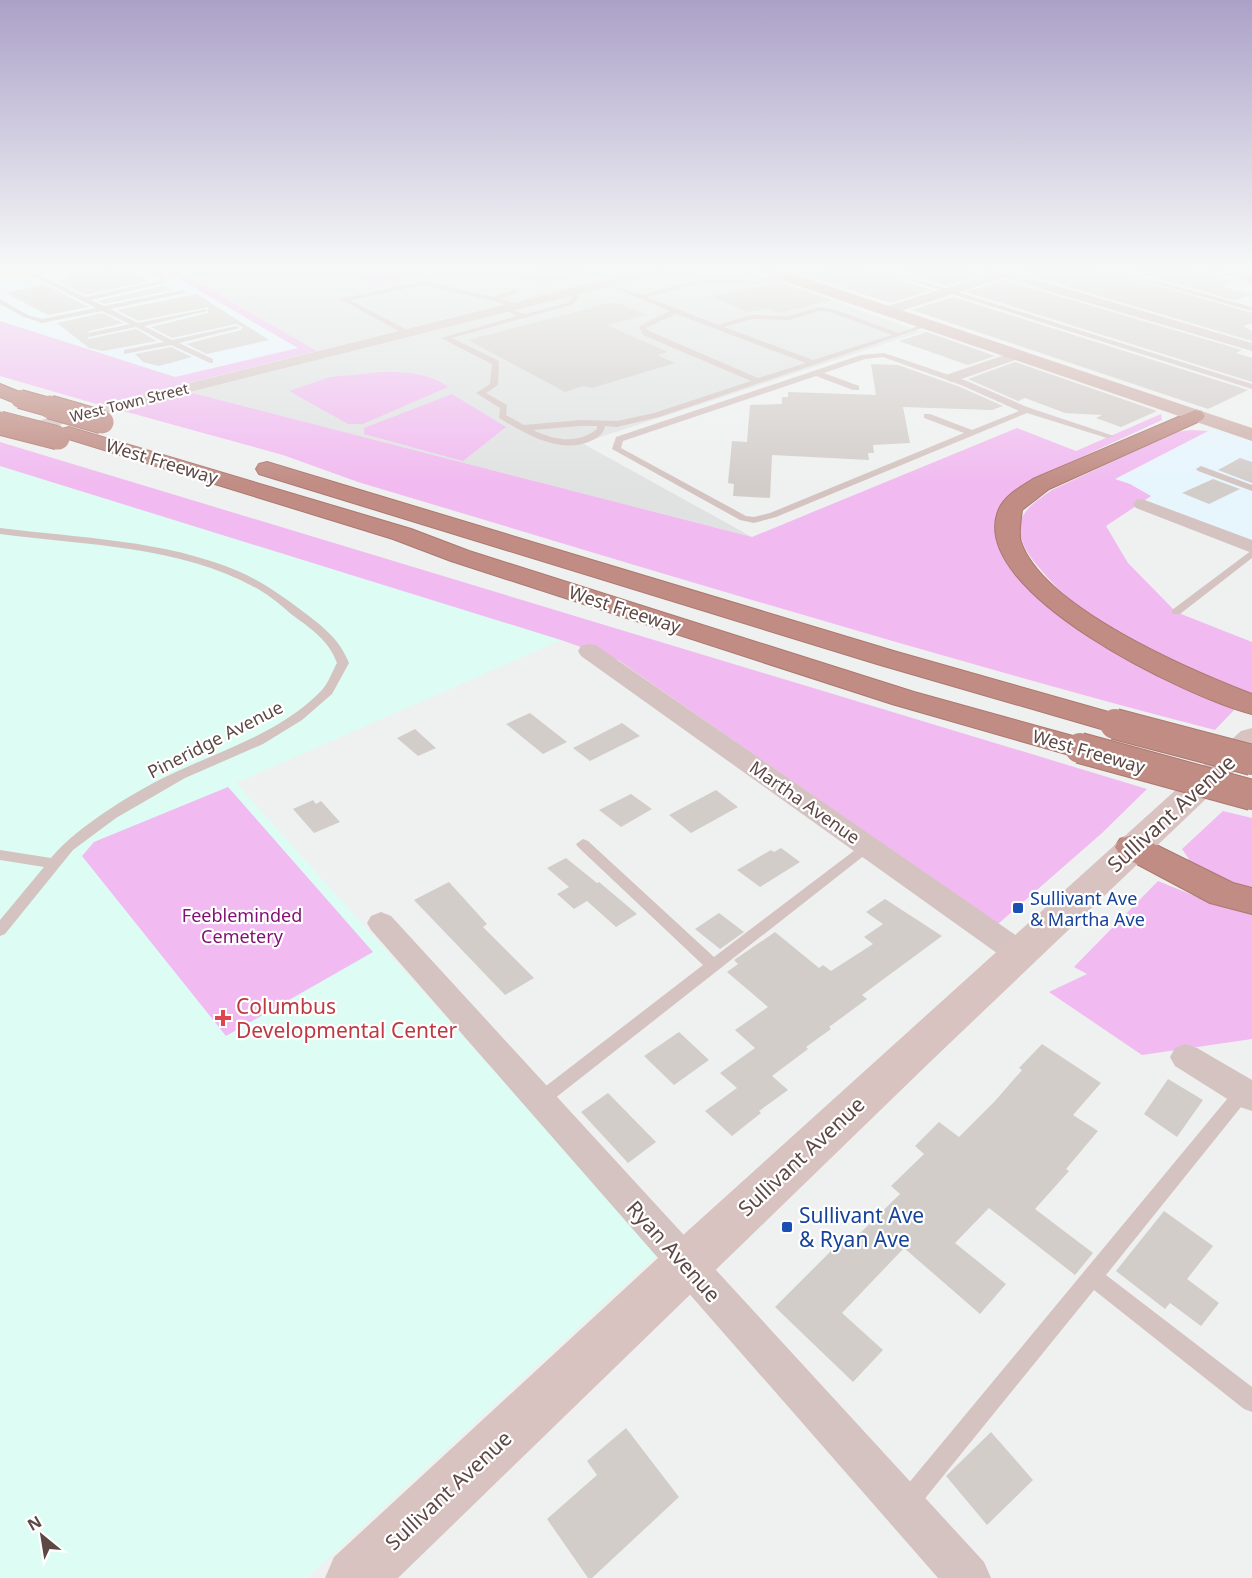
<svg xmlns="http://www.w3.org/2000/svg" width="1252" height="1578" viewBox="0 0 1252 1578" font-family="'Noto Sans',sans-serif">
<rect width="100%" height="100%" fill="#eef1f0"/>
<path fill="#e7f5fd" d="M0,265H155L298,348L175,377L0,321Z
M1221,425L1252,435V547L1142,504L1151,496L1114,480Z"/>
<path fill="#e0e2e1" d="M168,265H663L317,351Z
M687,265H734L921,332L582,443L752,537L185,391Z"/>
<path fill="#ddfcf3" d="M0,466L561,640L236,783L658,1254L307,1578H0Z"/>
<path fill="#f1baf0" d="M155,265H168L317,351L100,405L0,376V321L175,377L298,348Z
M340,265H413L430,273L374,286L334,266Z
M446,265H479L477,267L484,270L452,278L432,268Z
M383,372C406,372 429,373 448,387L363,424H348L289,391L330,377Z
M185,391L752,537L1017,428L1076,451L1161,414L1162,420L1027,482C980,515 992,535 1019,578L1236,708L1215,730C927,655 643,567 358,482L283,455L116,409Z
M452,394L506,427L463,461L364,434V428Z
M1190,430L1208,431L1115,479L1130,484L1151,496L1106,526L1128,563L1176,612L1252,642V696C1175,665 1089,631 1036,564C1026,552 1015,534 1022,518C1027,506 1041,498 1052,490L1176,432Z
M0,442L1147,789L1102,833L998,924L618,660L561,640L0,466Z
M228,787L373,952L226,1036L82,856L94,842Z
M1223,811L1252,818V895L1183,862L1189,859L1182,849Z
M1158,881L1212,903L1252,914V1039L1142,1055L1049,992L1087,974L1074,967Z"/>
<path fill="#d3cdca" d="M542,265H596V266L548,285L512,276Z
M832,265H859L932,290L891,303L800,274Z
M879,265H965L984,274L945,286Z
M994,265H1087L1252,313V323L1243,326L1252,331V341Z
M1109,265H1190L1193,270L1236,281L1223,287L1252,294L1236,300L1252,305Z
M108,266L116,269L121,268L150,281L85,295L58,281L71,278L66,275Z
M1004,280L1242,350L1236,353L1252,358V382L966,292Z
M777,281L833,300L779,313L768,309L748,312L711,297Z
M44,284L89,307L48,315L6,293Z
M162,286L172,290L104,304L98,301Z
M197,294L269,340L207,354L186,344L241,330L242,327L236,324L172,338L151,327L208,313V307L138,321L117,310Z
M953,297L1248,390L1208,409L912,310Z
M609,303H618L647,315L607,325L668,352L657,355L675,363L592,388L583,386L565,392L468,340Z
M102,313L123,323L89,331L88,339L136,329L157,341L103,351L89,348L57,323Z
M927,332L995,356L968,365L899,341Z
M171,347L192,357L159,366L143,362L135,354Z
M1015,362L1157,411L1121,427L1096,418L1102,415L1065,413L1025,398L1018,401L968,379Z
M871,364L898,365L960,387L1003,406L992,410L903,407L910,443L873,445L874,453H868L869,460L772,455L770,498L733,496L734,484L728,483L732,441L747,442L750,405L782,404V397H788V392L876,395Z
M1240,458L1252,462V483L1218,470Z
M1213,479L1240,489L1209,504L1182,493Z
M530,713L567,742L543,754L506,724Z
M622,723L640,736L590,761L573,748Z
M415,729L436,748L418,756L397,738Z
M716,790L738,807L691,833L669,815Z
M631,794L652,809L621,827L599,810Z
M313,800L316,804L321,801L340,822L314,833L293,809Z
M781,848L800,862L760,887L737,870L771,850L774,852Z
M566,858L597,883L599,882L637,914L616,927L587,901L574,909L557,894L569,887L547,868Z
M449,882L487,924L483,927L534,978L505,995L414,900Z
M885,899L942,936L862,995L867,999L829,1027L831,1029L806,1047L808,1049L772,1076L788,1090L759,1111L761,1113L732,1136L705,1111L737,1088L720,1073L755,1048L735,1030L768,1007L727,972L738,964L734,960L775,932L819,968L823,965L831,971L873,944L864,937L883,924L866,912Z
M719,913L744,932L720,949L695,929Z
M679,1032L709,1060L674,1085L644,1056Z
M1042,1044L1101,1083L1073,1115L1098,1131L1066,1169L1069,1171L1035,1209L1093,1253L1075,1275L989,1208L955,1243L1006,1284L980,1314L904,1248L842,1313L883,1350L853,1382L775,1307L848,1234L854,1239L900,1194L891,1186L924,1154L915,1146L939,1122L959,1137L995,1101L1022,1070L1019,1068Z
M1168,1079L1203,1100L1177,1137L1144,1114Z
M608,1093L656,1142L628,1163L581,1112Z
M1164,1211L1213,1246L1187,1279L1219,1303L1201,1326L1170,1303L1165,1309L1116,1271Z
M626,1428L679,1497L592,1578H588L547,1519L597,1475L587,1461Z
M991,1432L1033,1480L987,1525L946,1476Z"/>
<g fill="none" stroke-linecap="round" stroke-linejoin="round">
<g stroke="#ac786f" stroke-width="2">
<path id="highway" d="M0,384L27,395L30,399L27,403L20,405L0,397Z
M1195,410L1202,412L1205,416L1202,420L1049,489L1022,510C1021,519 1018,534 1021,542C1044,608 1190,670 1252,694V714C1191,699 963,591 999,509C1005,495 1021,487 1033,479Z
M69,427L411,529L469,551L914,692L1091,741L1096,748L1091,755L1080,758L892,704L451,561L393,539L62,437L58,433L62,429Z
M267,462L897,652L1126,717L1130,724L1126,731L1115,733L877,664L259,474L256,469L259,464Z
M1132,835L1144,839L1233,883L1252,888V914L1210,903L1120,855L1115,847L1120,839Z"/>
</g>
<path fill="#d4c3c1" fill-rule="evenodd" d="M11,265C20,265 25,270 33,272C43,274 71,265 85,265L40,275L85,297L160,281L161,279L138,265H146L167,277L164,283L91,300L104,306L183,290L185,293L110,309L138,323L207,309V311L144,326L172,340L236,326L240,328L179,343L213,359V363H210L171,345L124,354V350L164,342L136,327L89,337V333L130,324L102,311L42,323L24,317L0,304V299L28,315L42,319L96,308Z
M861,265H871L1252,384V389Z
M1089,265H1100L1252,307V311Z
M782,274L784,277L757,284L701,283L647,297L718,325L752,315L789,316L819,307L833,309L899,333L927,323L931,325L659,417L617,427L605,426C604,433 599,437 593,440C561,456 526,434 499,418L500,408L476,393L490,384L492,364L441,338L517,316L503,309V307L525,314L567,303L573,297L567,292L572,291L580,297L571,305L452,338L499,361L498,385L486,393L507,405L506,415L524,425L580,420L617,421L654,413L751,381L643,335L639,326L670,311L604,284V282L641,295L701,279L757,280ZM819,311L830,312L892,335L813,360L724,327L752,319L789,320ZM676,314L806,363L758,378L649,331L646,328ZM580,426H597V429C577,445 554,440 533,430Z
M424,281L493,297L518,288L520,291L501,299L521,305L518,307L424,285L350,300L409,331L410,333L406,335L340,299Z
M884,353L967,381L1027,407L1114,436L1107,438L1027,413L776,517L754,523L740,520L612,449L616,437L861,355ZM883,357L961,385L1019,411L972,430L930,414H924V418L964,433L770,513L754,517L746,516L621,448L623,441L816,376L853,390H859V386L824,373L865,359Z
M1201,466L1252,485V491L1198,471L1196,469Z
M0,528C79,538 165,540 238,571C261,581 281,595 301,610C322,626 339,638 349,663L332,694L302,720L263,744L185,778L116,818L73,850L5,934L0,936V920L44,867L0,860V850L51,858C77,826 140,788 178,771C228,748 282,731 321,691C328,684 332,672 337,663C328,639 311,629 291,614C281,605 270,596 258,589C182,546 85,545 0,534Z
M1252,550V558L1180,614H1172V610Z
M583,839L588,841L714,957L863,844L868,842L875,847L545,1106L539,1109L533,1106L530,1101L533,1096L703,965L578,847L576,844Z
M1243,1085L1249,1087L1252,1092L1249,1097L1106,1275L1252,1387V1412L1244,1409L1094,1290L914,1512L906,1516L898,1512L894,1504L898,1496L1237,1087Z"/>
<path fill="#d4c3c1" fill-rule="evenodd" d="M663,265H684L682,268L15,436L7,431L9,428Z
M967,265H986L1252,343V351L1004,278L891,314L886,315L879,311L881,308L991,274Z
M1192,265H1213L1252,275V283L1194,268Z
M1016,351L1021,352L1023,355L1021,358L956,381L951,382L944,378L946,375Z
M1142,499L1252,540V553L1136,508L1133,504L1136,500Z
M589,644L597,646L1030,945L1034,953L1030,961L1019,964L1008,961L581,656L578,651L581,646Z
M381,912L391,916L984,1562L991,1578H938L371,930L367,923L371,916Z
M1186,1044L1197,1048L1252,1080V1111L1240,1107L1175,1066L1170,1057L1175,1048Z"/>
<path fill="#d8c3c0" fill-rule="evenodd" d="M1252,728V755L929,1063L398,1578H325L334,1557L672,1245L1241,731Z"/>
<path fill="#cfb1ac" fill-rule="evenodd" d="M743,265H767L1252,428V441L746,268Z"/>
<use href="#highway" fill="#c08c83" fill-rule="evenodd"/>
<g stroke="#ac786f" stroke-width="20" stroke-linecap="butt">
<path id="highway-bridge-far2" d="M20,399L56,409"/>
</g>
<g stroke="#ac786f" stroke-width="25" stroke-linecap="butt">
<path id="highway-bridge-far1" d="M50,407L102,422
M0,423L58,438"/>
</g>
<g stroke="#ac786f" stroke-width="32" stroke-linecap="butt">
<path id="highway-bridge" d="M1115,724L1252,760
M1080,748L1252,795"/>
</g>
<use href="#highway-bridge-far2" stroke="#c08c83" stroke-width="18"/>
<use href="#highway-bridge-far1" stroke="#c08c83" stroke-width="23"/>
<use href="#highway-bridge" stroke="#c08c83" stroke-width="30"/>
</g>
<linearGradient id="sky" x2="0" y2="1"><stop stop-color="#aba1c8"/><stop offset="0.55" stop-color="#f7f9f8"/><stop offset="1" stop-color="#f7f9f8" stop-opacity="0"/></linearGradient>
<rect width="1252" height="486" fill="url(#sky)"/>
<g fill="#1a4fb4" stroke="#fff" stroke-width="2">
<rect x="1012" y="902" width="12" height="12" rx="3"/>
<rect x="781" y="1221" width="12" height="12" rx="3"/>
</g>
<path fill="#e0444e" stroke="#fff" stroke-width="2" d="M220 1009h6v6h6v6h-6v6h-6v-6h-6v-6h6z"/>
<g text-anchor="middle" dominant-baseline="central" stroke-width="4.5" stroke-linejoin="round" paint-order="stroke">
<g font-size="15" fill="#5d4845" stroke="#fff">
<text transform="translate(129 402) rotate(-14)">West Town Street</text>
</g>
<g font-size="18" fill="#5d4845" stroke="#fff">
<text transform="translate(162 461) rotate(17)">West Freeway</text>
<text transform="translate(625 609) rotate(18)">West Freeway</text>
<text transform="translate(215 739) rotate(-27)">Pineridge Avenue</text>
<text transform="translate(1089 751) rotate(16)">West Freeway</text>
<text transform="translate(805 802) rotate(35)">Martha Avenue</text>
</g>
<g font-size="18" fill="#164399" stroke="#fff" text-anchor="start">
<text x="1030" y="898">Sullivant Ave<tspan x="1030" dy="21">&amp; Martha Ave</tspan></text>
</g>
<g font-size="18" fill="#821274" stroke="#fff">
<text x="242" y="915">Feebleminded<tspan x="242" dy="21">Cemetery</tspan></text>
</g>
<g font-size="21" fill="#5d4845" stroke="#fff">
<text transform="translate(1171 813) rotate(-42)">Sullivant Avenue</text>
<text transform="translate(801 1156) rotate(-43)">Sullivant Avenue</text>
<text transform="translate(674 1251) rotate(48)">Ryan Avenue</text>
<text transform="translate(448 1490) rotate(-43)">Sullivant Avenue</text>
</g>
<g font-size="21" fill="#be3a42" stroke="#fff" text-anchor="start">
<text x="236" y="1006">Columbus<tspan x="236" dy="24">Developmental Center</tspan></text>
</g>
<g font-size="21" fill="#164399" stroke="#fff" text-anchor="start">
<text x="799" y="1215">Sullivant Ave<tspan x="799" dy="24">&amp; Ryan Ave</tspan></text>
</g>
</g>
<g transform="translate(42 1536) rotate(330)" stroke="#ffffff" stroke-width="4.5" paint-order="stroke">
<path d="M0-4.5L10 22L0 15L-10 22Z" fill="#5d4845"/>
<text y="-9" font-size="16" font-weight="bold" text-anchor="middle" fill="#5d4845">N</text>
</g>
</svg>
